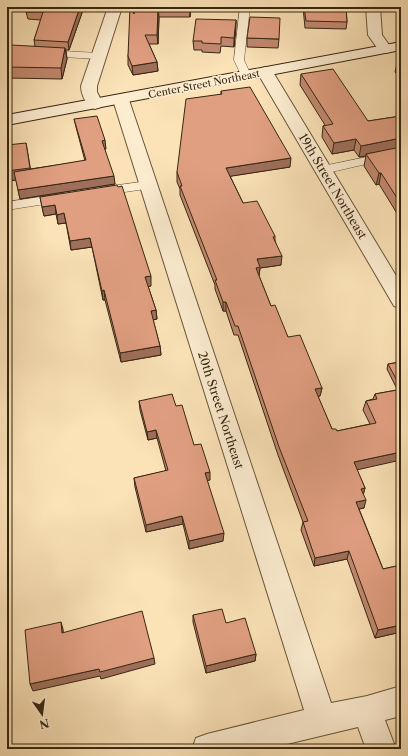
<svg xmlns="http://www.w3.org/2000/svg" width="408" height="756" viewBox="0 0 408 756" font-family="'Libre Caslon Text',serif">
<rect width="100%" height="100%" fill="#fbe2b7"/>
<filter id="stains"><feTurbulence type="fractalNoise" baseFrequency=".005" numOctaves="4"/><feColorMatrix values="0 0 0 0 .2 0 0 0 0 .09 0 0 0 0 .02 0 0 0 .5 -.17"/></filter>
<radialGradient id="worn" r=".72"><stop offset=".6" stop-color="#630" stop-opacity="0"/><stop offset="1" stop-color="#630" stop-opacity=".3"/></radialGradient>
<g fill="none" stroke-linecap="round" stroke-linejoin="round">
<g stroke="#67553a" stroke-width="1">
<path id="service" d="M240,7H250L244,60L251,75L246,78L241,75L234,60Z
M7,48L99,53L104,56L99,59L7,54Z
M401,150V156L323,174L319,173L317,170L319,167L323,166Z
M148,181L152,182L154,185L152,188L104,195L100,194L98,191L100,188L104,187Z
M60,194L64,195L66,198L64,201L7,210V202Z"/>
</g>
<g stroke="#67553a" stroke-width="2">
<path id="minor" d="M108,7H122L97,86V92L103,104L101,107L95,109L89,107C85,101 81,94 81,86Z
M366,7H380L382,35L392,49L390,52L385,53L380,52L368,35Z
M265,67L270,69L273,72L401,284V308L394,306L257,72L260,69Z
M121,95L127,97L129,100L331,703L367,696L401,686V716L385,720L396,749H366L358,727L266,749H192L196,738L207,734L304,710L113,100L115,97Z"/>
</g>
<g stroke="#362611" stroke-width="2">
<path id="secondary" d="M401,42V50L7,125V115Z"/>
</g>
<use href="#service" fill="#fcecd0" fill-rule="evenodd"/>
<use href="#minor" fill="#fcecd0" fill-rule="evenodd"/>
<use href="#secondary" fill="#fcecd0" fill-rule="evenodd"/>
</g>
<path fill="#c28970" stroke="#362611" d="M84,7L69,50H66L67,59L62,79L7,78V53L35,46L34,40L41,20L28,19L26,12Z
M135,7H191L190,17H159L158,44H149L157,62L158,71L133,75L128,65V56Z
M303,7H346L347,22L346,29L305,28Z
M397,7H401V22H400Z
M236,20L234,47L221,46L220,53L202,52V50H194L193,41Z
M247,38L279,39L278,48L247,47Z
M398,60H401V78L395,72Z
M301,74L368,121L401,116V220L379,184L376,185L364,166L366,156L359,157L354,150L332,154L322,137L323,126L325,125L300,85Z
M221,91L290,167L230,176L243,203L275,236V240L281,265L260,268L259,276L271,306L288,337L322,388L320,396L318,397L332,429L337,431L370,424L363,410L366,401L373,399L375,394L397,390L357,470L365,488L363,494L364,508L359,509L383,569L401,565V632L375,638L347,559L314,566L301,530L303,522L278,455L238,335H234L226,311H223L215,289V285L180,195V189L177,182V172L221,94Z
M74,119L106,149H104L115,184L20,199L16,180L8,181V178H7V145L30,169L85,161L76,127Z
M40,197L151,286H148L156,310L157,319L153,320L160,346L161,355L121,362L105,300H103L92,247L71,250L66,223L58,224L56,214L44,216Z
M401,362V390L398,391L387,369L388,364Z
M139,401L176,406L210,480H207L223,541L189,549L183,524L146,532L135,487L134,478L166,471L157,438L148,440L140,410Z
M193,615L256,654L255,661L206,673L193,622Z"/>
<path fill="#9e6f5b" stroke="#362611" d="M80,7H84L69,50L68,42Z
M190,7H191L190,17Z
M158,8L159,17L158,44L157,35Z
M236,20V29L234,47V38Z
M65,48L67,59L62,79L61,68Z
M157,62L158,71L133,75L132,66Z
M401,138V149L366,154V156L359,157L361,146Z
M356,139L354,150L332,154L334,143Z
M105,140L106,149H103L102,141Z
M26,143L32,178L8,181V178H7V171Z
M291,158L290,167L226,177V168Z
M379,173H381L379,184L376,185Z
M114,176L115,184L20,199L18,190Z
M55,205L56,214L44,216L42,207Z
M64,213L66,223L58,224L57,215Z
M90,238L92,247L71,250L70,241Z
M282,256L281,265L260,268L259,276L255,277L257,259Z
M151,276V286L146,287L145,277Z
M104,290L105,300H103L102,291Z
M223,302H226V311H223Z
M156,310L157,319L152,320L151,311Z
M160,346L161,355L121,362L120,353Z
M401,385V390L398,391L400,386Z
M322,388L320,396L314,398L315,389Z
M156,430L157,438L148,440L147,432Z
M401,452V460L352,471L354,462Z
M210,472V480L205,481V473Z
M365,488L363,496L361,489Z
M366,500L364,508L354,510L356,502Z
M182,516L183,524L146,532V525Z
M224,533L223,541L189,549V541Z
M349,551L347,559L314,566L315,558Z
M7,595L10,621L7,622Z
M61,622L63,629L64,640L62,633Z
M401,625V632L375,638L378,630Z
M256,654L255,661L206,673V666Z
M154,658L155,664L101,679L100,676L33,691L30,684L99,669Z"/>
<path fill="#e19f82" stroke="#362611" d="M28,7H80L68,42L34,40L43,12H26Z
M130,7H131L134,14L135,7H190V8H158L157,35H145L157,62L132,66L128,56Z
M304,7H346L347,22L306,21Z
M250,17L280,18L279,39L247,38Z
M196,19L236,20L234,38L221,37V44L202,43V41H193Z
M11,45L65,48L61,68L7,67V53Z
M398,60H401V64Z
M333,69L368,121L401,116V138L361,146L356,139L334,143L323,126L333,124L301,74Z
M250,87L291,158L226,168L243,203L257,201L275,236L273,237L282,256L257,259L260,267L256,268L271,306L275,305L288,337L300,335L322,388L315,389L332,429H336L337,431L376,423L366,401L377,399L375,394L397,390L401,398V452L354,462L365,488L361,489L366,500L356,502L383,569L401,565V625L378,630L349,551L315,558L303,522L308,521L279,447L238,326H235L226,302H223L215,280H217L180,186H182L177,172L186,99L222,94L221,91Z
M97,116L105,140L102,141L114,176L18,190L14,172L86,160L74,119Z
M26,143L30,168L7,171V145Z
M401,147V204L381,173H379L366,154Z
M117,185L118,187L122,186L151,276L145,277L156,310L151,311L160,346L120,353L104,290L102,291L90,238L70,241L64,213L57,215L55,205L42,207L40,197Z
M401,362V385L400,386L388,364Z
M172,394L176,406L182,405L194,445L201,444L210,472L205,473L224,533L189,541L182,516L146,525L134,478L168,470L156,430L147,432L139,401Z
M222,609L226,623L245,618L256,654L206,666L193,615Z
M142,611L154,658L100,672L99,669L30,684L25,630L61,622L62,633Z"/>
<g text-anchor="middle" dominant-baseline="central" stroke-width="3.5" stroke-linejoin="round" paint-order="stroke">
<g font-size="10" fill="#362611" stroke="#fcecd0">
<text transform="translate(204 84) rotate(-11)">Center Street Northeast</text>
</g>
<g font-size="12" fill="#362611" stroke="#fcecd0">
<text transform="translate(333 186) rotate(59)">19th Street Northeast</text>
<text transform="translate(221 410) rotate(72)">20th Street Northeast</text>
</g>
</g>
<rect width="408" height="756" fill="none" stroke="#fbe2b7" stroke-width="24"/>
<rect x="8" y="8" width="392" height="740" fill="none" stroke="#362611" stroke-width="2"/>
<rect x="12" y="12" width="384" height="732" fill="none" stroke="#362611"/>
<g transform="translate(42 714) rotate(166)" stroke="#fcecd0" stroke-width="3" paint-order="stroke">
<path d="M0-3L7 15L0 10L-7 15Z" fill="#362611"/>
<text y="-6" font-size="11" font-weight="bold" text-anchor="middle" fill="#362611">N</text>
</g>
<rect width="100%" height="100%" filter="url(#stains)"/>
<rect width="100%" height="100%" fill="url(#worn)"/>
</svg>
